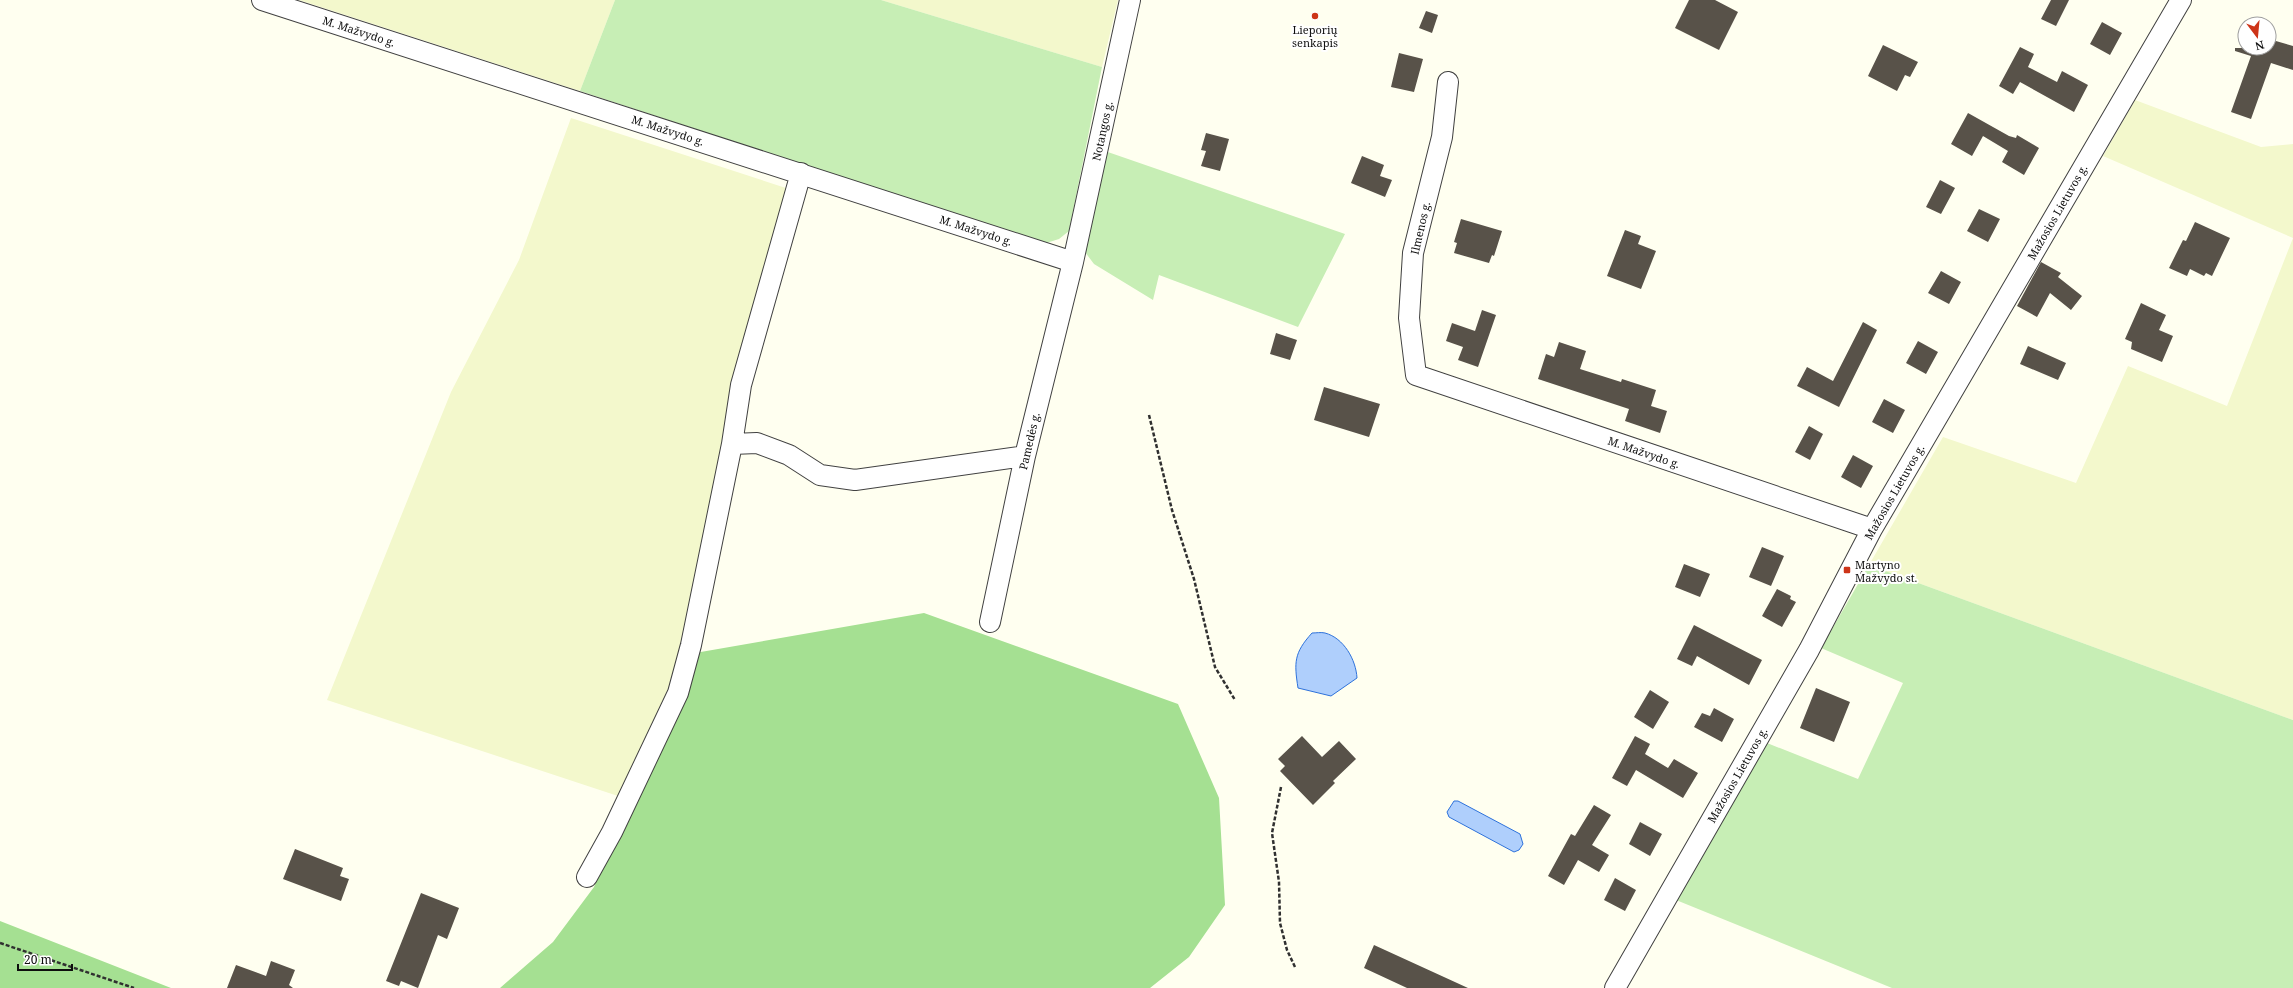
<svg xmlns="http://www.w3.org/2000/svg" width="2293" height="988" viewBox="0 0 2293 988" font-family="'Noto Serif',serif">
<rect width="100%" height="100%" fill="#fffff0"/>
<path fill="#f3f8cc" d="M299,0H615L580,91Z
M881,0H1118L1102,67Z
M2135,100L2261,147L2293,144V720L1869,565L1943,437L2076,483L2128,366L2227,406L2293,238L2103,156Z
M571,118L789,189L681,661L618,796L327,700L451,392L519,260Z"/>
<path fill="#c7eeb5" d="M615,0H881L1102,67L1069,231L1059,239L1043,244L580,91Z
M1102,150L1345,234L1298,327L1159,275L1153,300L1094,264L1085,252L1086,238Z
M1869,565L2293,720V988H1892L1676,900L1767,743L1858,779L1903,683L1821,648Z"/>
<path fill="#a5e092" d="M924,613L1178,704L1219,798L1225,905L1189,957L1150,988H500L553,942L594,887L695,653Z
M0,921L171,988H0Z"/>
<path fill="#afcffc" stroke="#2e72db" d="M1312,633C1316,633 1321,632 1325,633C1344,638 1356,660 1357,678L1331,696L1298,688C1294,662 1294,653 1312,633Z
M1454,801H1458L1520,834L1523,844L1519,850L1514,852L1449,817L1447,812Z"/>
<path fill="#585249" d="M1689,0H1715L1738,12L1719,50L1675,28Z
M2051,0H2069L2056,26L2041,19Z
M1426,11L1438,15L1432,33L1419,28Z
M2102,22L2122,33L2110,55L2090,44Z
M2269,39L2293,46V70L2271,63L2251,119L2231,112L2251,56L2235,51V48H2269Z
M1883,45L1918,62L1910,77L1905,75L1897,91L1868,76Z
M2020,47L2034,54L2028,67L2057,82L2062,71L2088,85L2074,112L2020,82L2013,94L1999,86Z
M1399,53L1423,59L1414,92L1391,87Z
M1968,113L2009,136L2016,138L2017,135L2039,148L2024,175L2002,162L2008,151L1983,136L1972,156L1951,144Z
M1206,133L1229,139L1220,171L1201,166L1206,151L1201,150Z
M1362,156L1384,165L1380,176L1392,180L1385,197L1351,183Z
M1940,180L1955,188L1941,214L1926,207Z
M1979,209L2000,219L1988,242L1967,231Z
M1461,219L1502,231L1494,256L1492,255L1489,263L1454,253L1457,243L1454,242Z
M2195,222L2230,238L2212,276L2206,273L2204,276L2190,269L2187,276L2169,268L2183,240L2186,241Z
M1625,230L1641,236L1638,244L1656,251L1641,289L1607,276Z
M2041,262L2061,273L2058,277L2082,296L2071,310L2050,293L2037,317L2017,306Z
M1941,271L1961,282L1949,304L1928,293Z
M2141,303L2166,315L2159,330L2173,336L2162,362L2131,349L2132,342L2125,339Z
M1482,310L1496,315L1478,367L1458,360L1463,347L1446,341L1452,323L1475,331Z
M1863,322L1877,330L1839,407L1797,386L1807,367L1833,381Z
M1276,333L1297,340L1290,360L1270,354Z
M1918,341L1938,352L1926,374L1906,363Z
M1559,342L1586,351L1580,369L1621,382L1622,379L1656,390L1651,406L1667,411L1660,433L1625,421L1629,409L1538,379L1546,354L1554,357Z
M2028,346L2066,363L2058,380L2020,364Z
M1324,387L1380,404L1369,437L1314,420Z
M1884,399L1905,410L1893,433L1872,422Z
M1809,426L1823,434L1810,460L1795,452Z
M1853,455L1873,466L1861,488L1841,477Z
M1762,547L1784,556L1771,586L1749,577Z
M1684,564L1710,574L1700,597L1675,587Z
M1777,589L1791,596L1790,599L1796,602L1782,627L1762,616Z
M1694,625L1762,660L1749,685L1697,656L1692,666L1677,659Z
M1816,688L1850,702L1834,742L1800,728Z
M1650,690L1669,702L1653,729L1634,717Z
M1714,708L1734,719L1722,742L1694,727L1702,713L1710,716Z
M1302,736L1322,757L1339,741L1356,759L1333,781L1335,783L1313,805L1280,771L1285,766L1278,759Z
M1635,736L1650,744L1645,754L1668,768L1674,759L1698,773L1683,798L1636,770L1627,786L1612,778Z
M1594,805L1611,815L1592,845L1609,855L1599,872L1578,860L1564,885L1548,876L1571,834L1575,836Z
M1640,822L1662,834L1650,856L1629,844Z
M295,849L343,868L340,876L349,879L341,901L283,879Z
M1615,878L1636,890L1625,911L1604,900Z
M421,893L459,908L447,939L438,935L418,988L401,981L399,986L386,981Z
M1374,945L1468,988H1407L1364,968Z
M271,961L295,970L289,985L293,988H227L236,965L266,976Z"/>
<g fill="none" stroke-linecap="round" stroke-linejoin="round">
<g stroke="#414141" stroke-width="22">
<path id="minor" d="M262,0L1073,262
M1448,82L1442,137L1413,253L1409,318L1416,375L1872,529
M732,444L741,385L801,173
M990,622L1025,456L1073,262L1130,0
M587,877L612,832L678,693L691,645L732,444L757,443L789,455L820,475L855,480L1025,456
M1615,988L1809,650L1872,529L2181,0"/>
</g>
<path stroke="#303030" stroke-width="2.5" stroke-dasharray="4 2" stroke-linecap="butt" d="M1149,415L1172,510L1194,579L1215,667L1235,700
M1281,787L1272,833L1279,882L1280,923L1287,950L1295,967
M0,943L134,988"/>
<use href="#minor" stroke="#fff" stroke-width="20"/>
</g>
<g fill="#cd3418" stroke="#fff" stroke-width="1.5">
<circle cx="1315" cy="16" r="4"/>
<rect x="1843" y="566" width="8" height="8" rx="2"/>
</g>
<g text-anchor="middle" dominant-baseline="central" stroke-width="4" stroke-linejoin="round" paint-order="stroke">
<g font-size="11" fill="#0e0e0e" stroke="#fff">
<text x="1315" y="29">Lieporių<tspan x="1315" dy="13">senkapis</tspan></text>
<text x="1855" y="564" text-anchor="start">Martyno<tspan x="1855" dy="13">Mažvydo st.</tspan></text>
</g>
<g font-size="11" fill="#0e0e0e" stroke="#fff">
<text transform="translate(359 31) rotate(18)">M. Mažvydo g.</text>
<text transform="translate(668 130) rotate(18)">M. Mažvydo g.</text>
<text transform="translate(1102 131) rotate(-78)">Notangos g.</text>
<text transform="translate(2057 212) rotate(-60)">Mažosios Lietuvos g.</text>
<text transform="translate(1420 228) rotate(-77)">Ilmenos g.</text>
<text transform="translate(976 230) rotate(18)">M. Mažvydo g.</text>
<text transform="translate(1029 441) rotate(-77)">Pamedės g.</text>
<text transform="translate(1644 452) rotate(19)">M. Mažvydo g.</text>
<text transform="translate(1894 492) rotate(-60)">Mažosios Lietuvos g.</text>
<text transform="translate(1737 775) rotate(-60)">Mažosios Lietuvos g.</text>
</g>
</g>
<g transform="translate(2257 36) rotate(164)"><circle r="19" fill="#ffffff" stroke="#9f9f9f"/>
<path d="M0-3L7 15L0 10L-7 15Z" fill="#cd3418"/>
<text y="-6" font-size="11" font-weight="bold" text-anchor="middle" fill="#0e0e0e">N</text>
</g>
<path d="M18 964v6h54v-6" fill="none" stroke="#0e0e0e" stroke-width="2"/>
<text x="24" y="964" font-size="12" fill="#0e0e0e" stroke="#ffffff" stroke-width="3" paint-order="stroke">20 m</text>
</svg>
